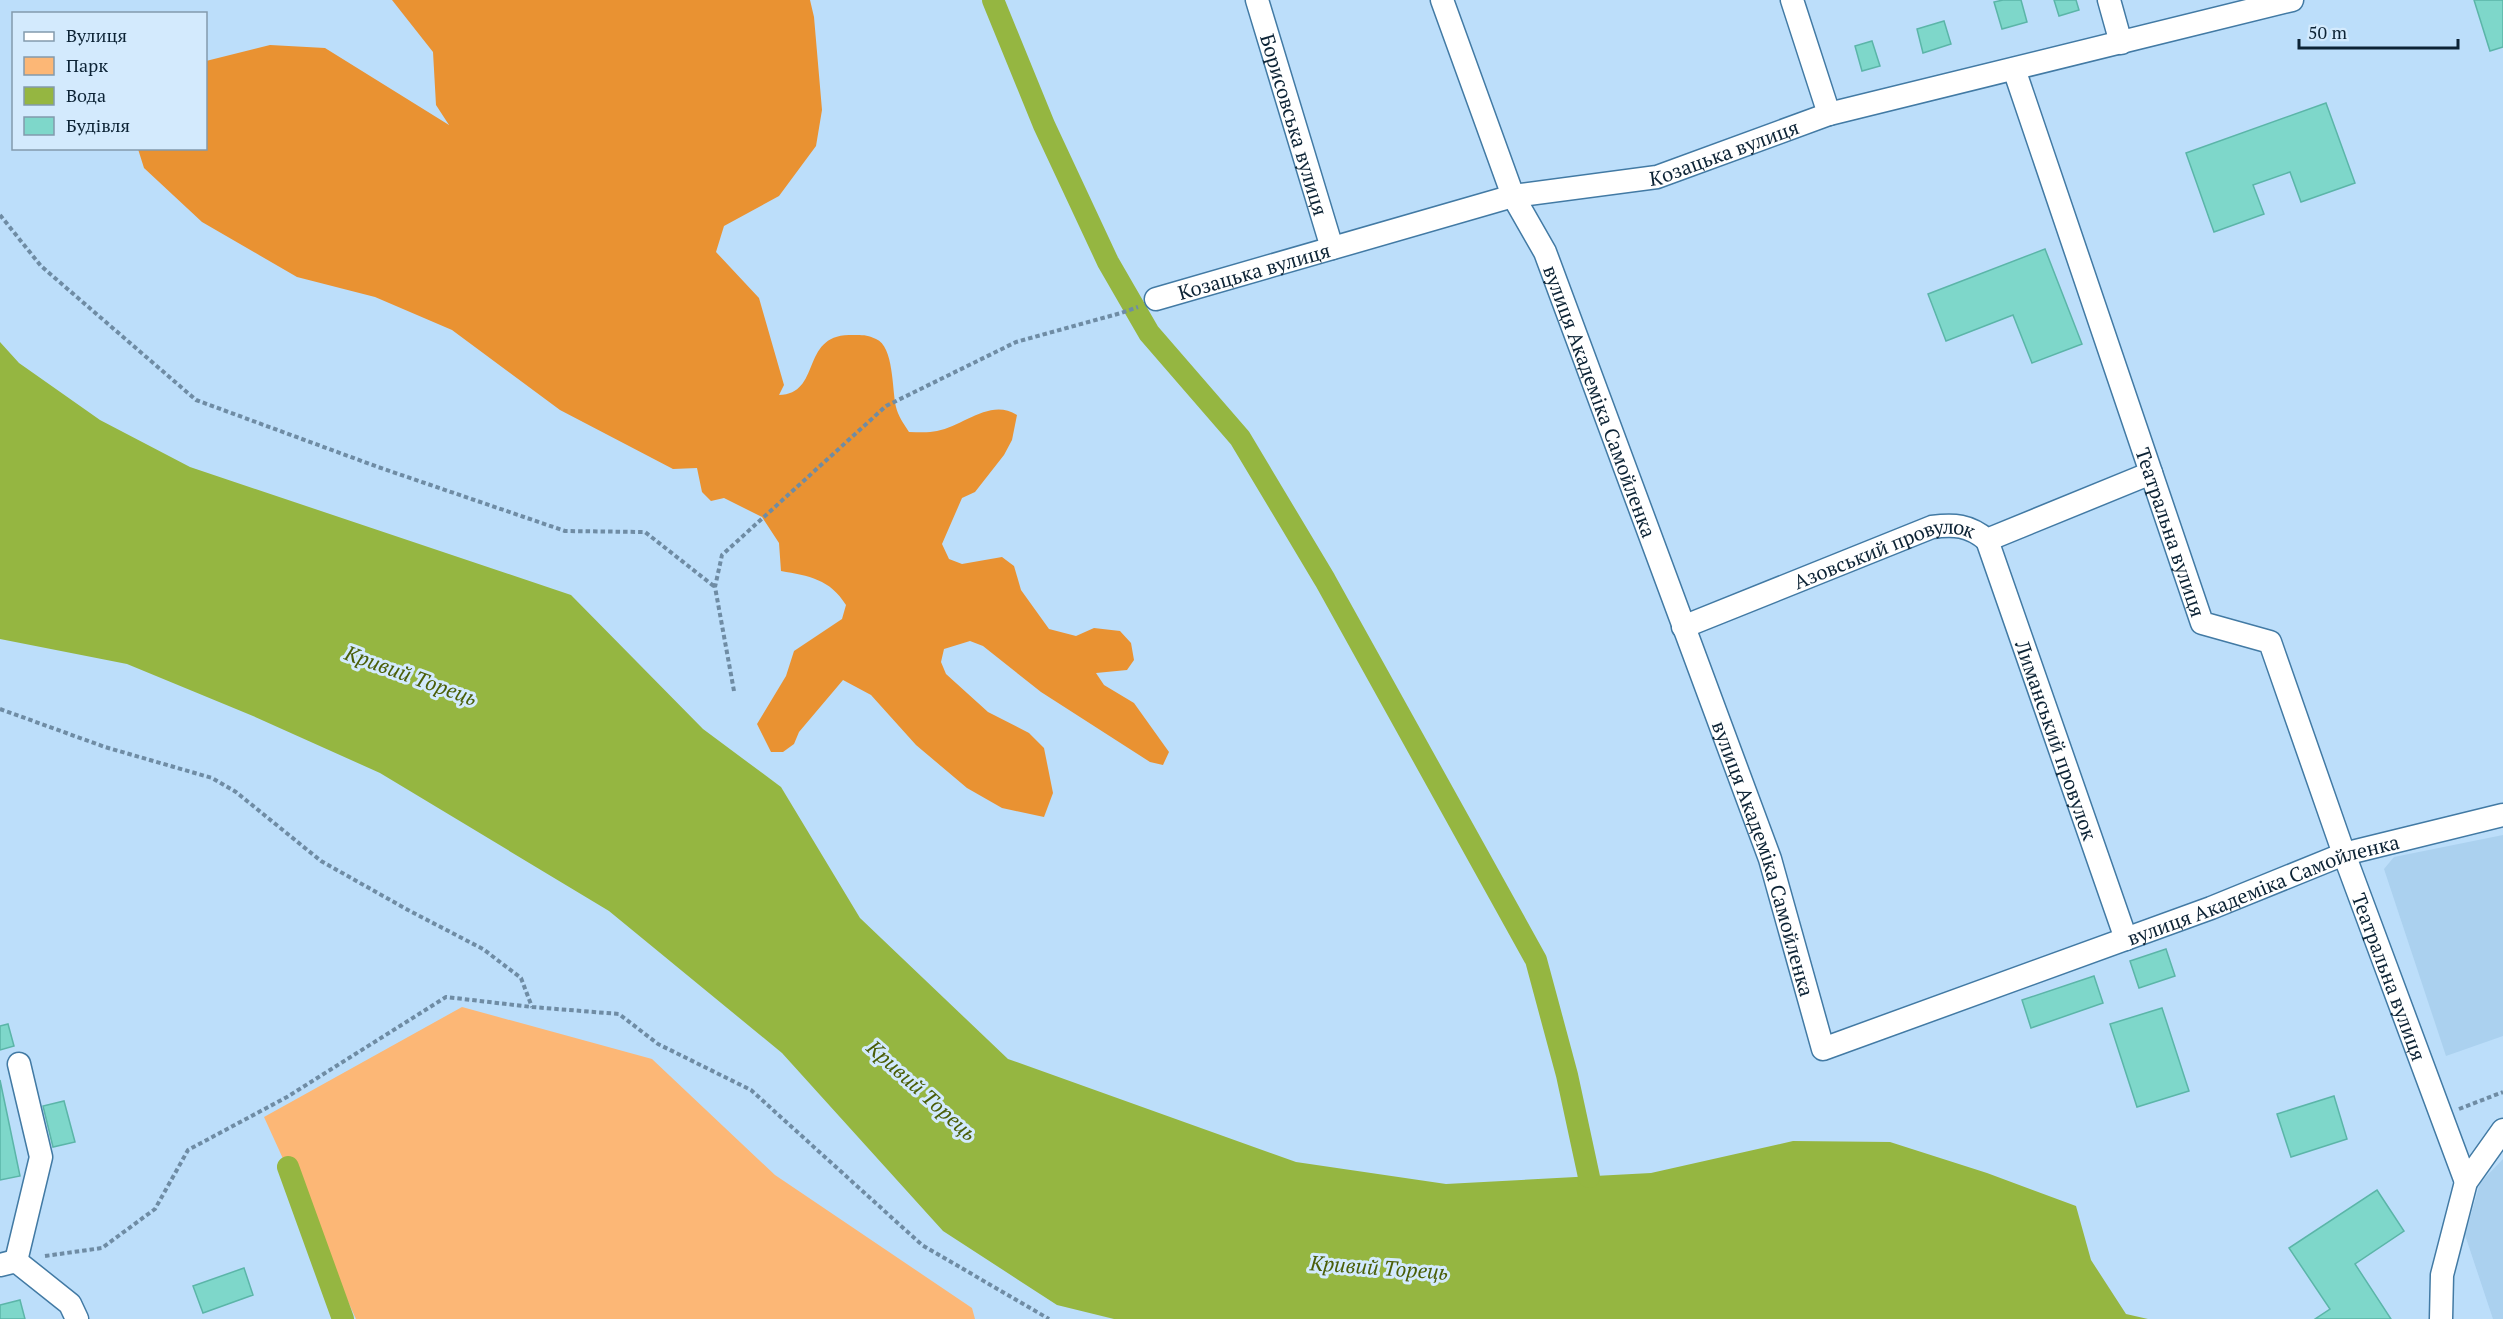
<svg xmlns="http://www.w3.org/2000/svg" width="2503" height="1319" viewBox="0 0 2503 1319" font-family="'PT Serif',serif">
<rect width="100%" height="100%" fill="#bcdefa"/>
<path fill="#abd1ef" d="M2503,835V1036L2446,1056L2384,869L2394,857Z
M2503,1159V1319H2493L2465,1235L2480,1183Z"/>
<path fill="#fcb776" d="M462,1007L652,1059L775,1175L972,1308L975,1319H356L264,1117Z"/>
<path fill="#e99232" d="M392,0H810L814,17L822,110L816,146L779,196L724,226L716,252L759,298L784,385L779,395C822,394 800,336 849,335C859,335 867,334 876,339C894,346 892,390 896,407C898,416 904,424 909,432C918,432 928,433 937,431C964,426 990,398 1017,415L1012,440L1004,455L975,492L962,498L942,544L949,559L962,564L1002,557L1014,566L1021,590L1049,629L1076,636L1094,628L1120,631L1131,643L1134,660L1127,670L1096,673L1104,685L1134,703L1169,752L1163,765L1150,762L1041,692L983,646L970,641L944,649L941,662L946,674L988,712L1029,733L1044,748L1053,793L1044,817L1002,808L967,788L916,745L871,695L843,680L799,732L794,744L783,752H771L757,724L786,676L794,651L842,619L846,605C830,579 809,576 781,571L779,543L762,517L724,498L711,501L702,492L697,468L673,469L560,410L452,330L375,297L297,277L202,222L144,168L138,149L206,148V61L270,45L325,48L449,125L436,105L433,52Z"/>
<path fill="#95b641" d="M0,342L19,363L100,420L190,467L571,595L703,729L781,787L860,918L1008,1059L1296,1162L1446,1184L1651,1173L1793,1141L1890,1142L1987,1173L2076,1206L2091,1260L2126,1314L2148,1319H1114L1057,1305L943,1231L782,1053L609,911L380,773L253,716L127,664L0,639Z"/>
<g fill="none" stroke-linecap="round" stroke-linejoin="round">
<path stroke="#95b641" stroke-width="22" d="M993,0L1044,125L1108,262L1149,333L1240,438L1325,580L1536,960L1567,1075L1589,1177
M288,1167L343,1319"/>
</g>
<path fill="#7ed7ca" stroke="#5bb5a8" stroke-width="1.5" d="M2003,0H2021L2027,22L2002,29L1994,2Z
M2054,0H2076L2079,10L2059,16Z
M2474,0H2503V47L2490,51Z
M1944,21L1951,44L1923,53L1917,29Z
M1872,41L1880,66L1862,71L1855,46Z
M2326,103L2355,183L2301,202L2290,172L2253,185L2264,214L2214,232L2186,153Z
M2045,249L2082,344L2032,363L2013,315L1946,341L1928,294Z
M2166,949L2175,976L2139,988L2130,961Z
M2094,976L2103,1003L2031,1028L2022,1000Z
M2162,1008L2189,1091L2137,1107L2110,1024Z
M8,1024L14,1046L0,1050V1026Z
M0,1080L20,1176L0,1180Z
M2334,1096L2347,1139L2291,1157L2277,1114Z
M64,1101L75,1142L53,1147L43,1106Z
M2377,1190L2404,1231L2355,1264L2391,1319H2315L2330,1309L2289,1248Z
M244,1268L253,1295L203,1313L193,1286Z
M20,1300L25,1319H0V1305Z"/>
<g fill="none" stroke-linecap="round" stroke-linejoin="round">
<g stroke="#427aa4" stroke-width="25">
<g id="minor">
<path id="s1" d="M1257,0L1332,248"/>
<path id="s2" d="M1442,0L1513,196L1545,252L1770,859L1823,1049L2211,908L2344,854L2503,815"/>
<path d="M1792,0L1829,114"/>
<path d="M2109,0L2121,43"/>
<path id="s3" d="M2014,69L2202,623L2270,642L2344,854L2466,1182"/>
<path id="s4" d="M1156,299L1513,196L1657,177L1829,114L2292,0"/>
<path id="s5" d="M1987,540L2126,939"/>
<path id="s6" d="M1683,627L1932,527C1954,524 1969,525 1987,540L2151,473"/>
<path d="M16,1261L41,1157L19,1064"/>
<path d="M0,1265L16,1261L70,1304L77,1319"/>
<path d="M2441,1319L2442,1275L2466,1182L2503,1130"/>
</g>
</g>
<path stroke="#6f8ca4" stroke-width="4" stroke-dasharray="4.5 3" stroke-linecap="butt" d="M0,215L41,266L196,400L378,467L565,531L645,532L715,587
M734,691L715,587L722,555L886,406L1016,342L1121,313L1138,307
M0,709L105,747L212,778L236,792L321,861L408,910L483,949L521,978L532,1007
M2459,1109L2503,1092
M45,1256L102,1248L155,1209L188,1150L287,1097L446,997L532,1007L619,1014L658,1044L751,1090L922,1245L1049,1319"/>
<use href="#minor" stroke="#fff" stroke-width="22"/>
</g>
<g text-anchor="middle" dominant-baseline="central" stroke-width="6" stroke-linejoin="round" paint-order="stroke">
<g font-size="20" fill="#0c2335" stroke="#d3eafd">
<text stroke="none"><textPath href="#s1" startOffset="130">Борисовська вулиця</textPath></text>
<text stroke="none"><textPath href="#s4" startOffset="588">Козацька вулиця</textPath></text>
<text stroke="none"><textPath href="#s4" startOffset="102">Козацька вулиця</textPath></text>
<text stroke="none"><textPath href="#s2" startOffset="432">вулиця Академіка Самойленка</textPath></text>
<text stroke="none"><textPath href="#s3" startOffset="489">Театральна вулиця</textPath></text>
<text stroke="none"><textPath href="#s6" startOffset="216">Азовський провулок</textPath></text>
<text stroke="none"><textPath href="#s5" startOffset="212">Лиманський провулок</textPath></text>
<text stroke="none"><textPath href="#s2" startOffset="918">вулиця Академіка Самойленка</textPath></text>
<text stroke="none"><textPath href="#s2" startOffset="1586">вулиця Академіка Самойленка</textPath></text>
<text stroke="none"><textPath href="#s3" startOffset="1011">Театральна вулиця</textPath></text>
</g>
<g font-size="21" font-style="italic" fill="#4a5e08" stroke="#d3eafd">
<text transform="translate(411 675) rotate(20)">Кривий Торець</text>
<text transform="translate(922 1090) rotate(42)">Кривий Торець</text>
<text transform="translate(1379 1267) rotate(4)">Кривий Торець</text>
</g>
</g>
<rect x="12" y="12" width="195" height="138" fill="#d3eafd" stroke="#839aad" stroke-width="1.5"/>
<rect x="24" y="32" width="30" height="9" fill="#ffffff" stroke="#839aad" stroke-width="1.5"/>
<text x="66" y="42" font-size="18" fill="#0c2335">Вулиця</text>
<rect x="24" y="57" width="30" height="18" fill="#fcb776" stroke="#839aad" stroke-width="1.5"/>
<text x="66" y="72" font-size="18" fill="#0c2335">Парк</text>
<rect x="24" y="87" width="30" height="18" fill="#95b641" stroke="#839aad" stroke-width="1.5"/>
<text x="66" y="102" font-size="18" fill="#0c2335">Вода</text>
<rect x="24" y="117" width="30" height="18" fill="#7ed7ca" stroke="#839aad" stroke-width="1.5"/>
<text x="66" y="132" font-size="18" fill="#0c2335">Будівля</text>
<path d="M2299 39v9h159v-9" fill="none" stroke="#0c2335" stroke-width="3"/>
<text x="2308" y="39" font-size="18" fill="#0c2335" stroke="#d3eafd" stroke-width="4.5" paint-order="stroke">50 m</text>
</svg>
